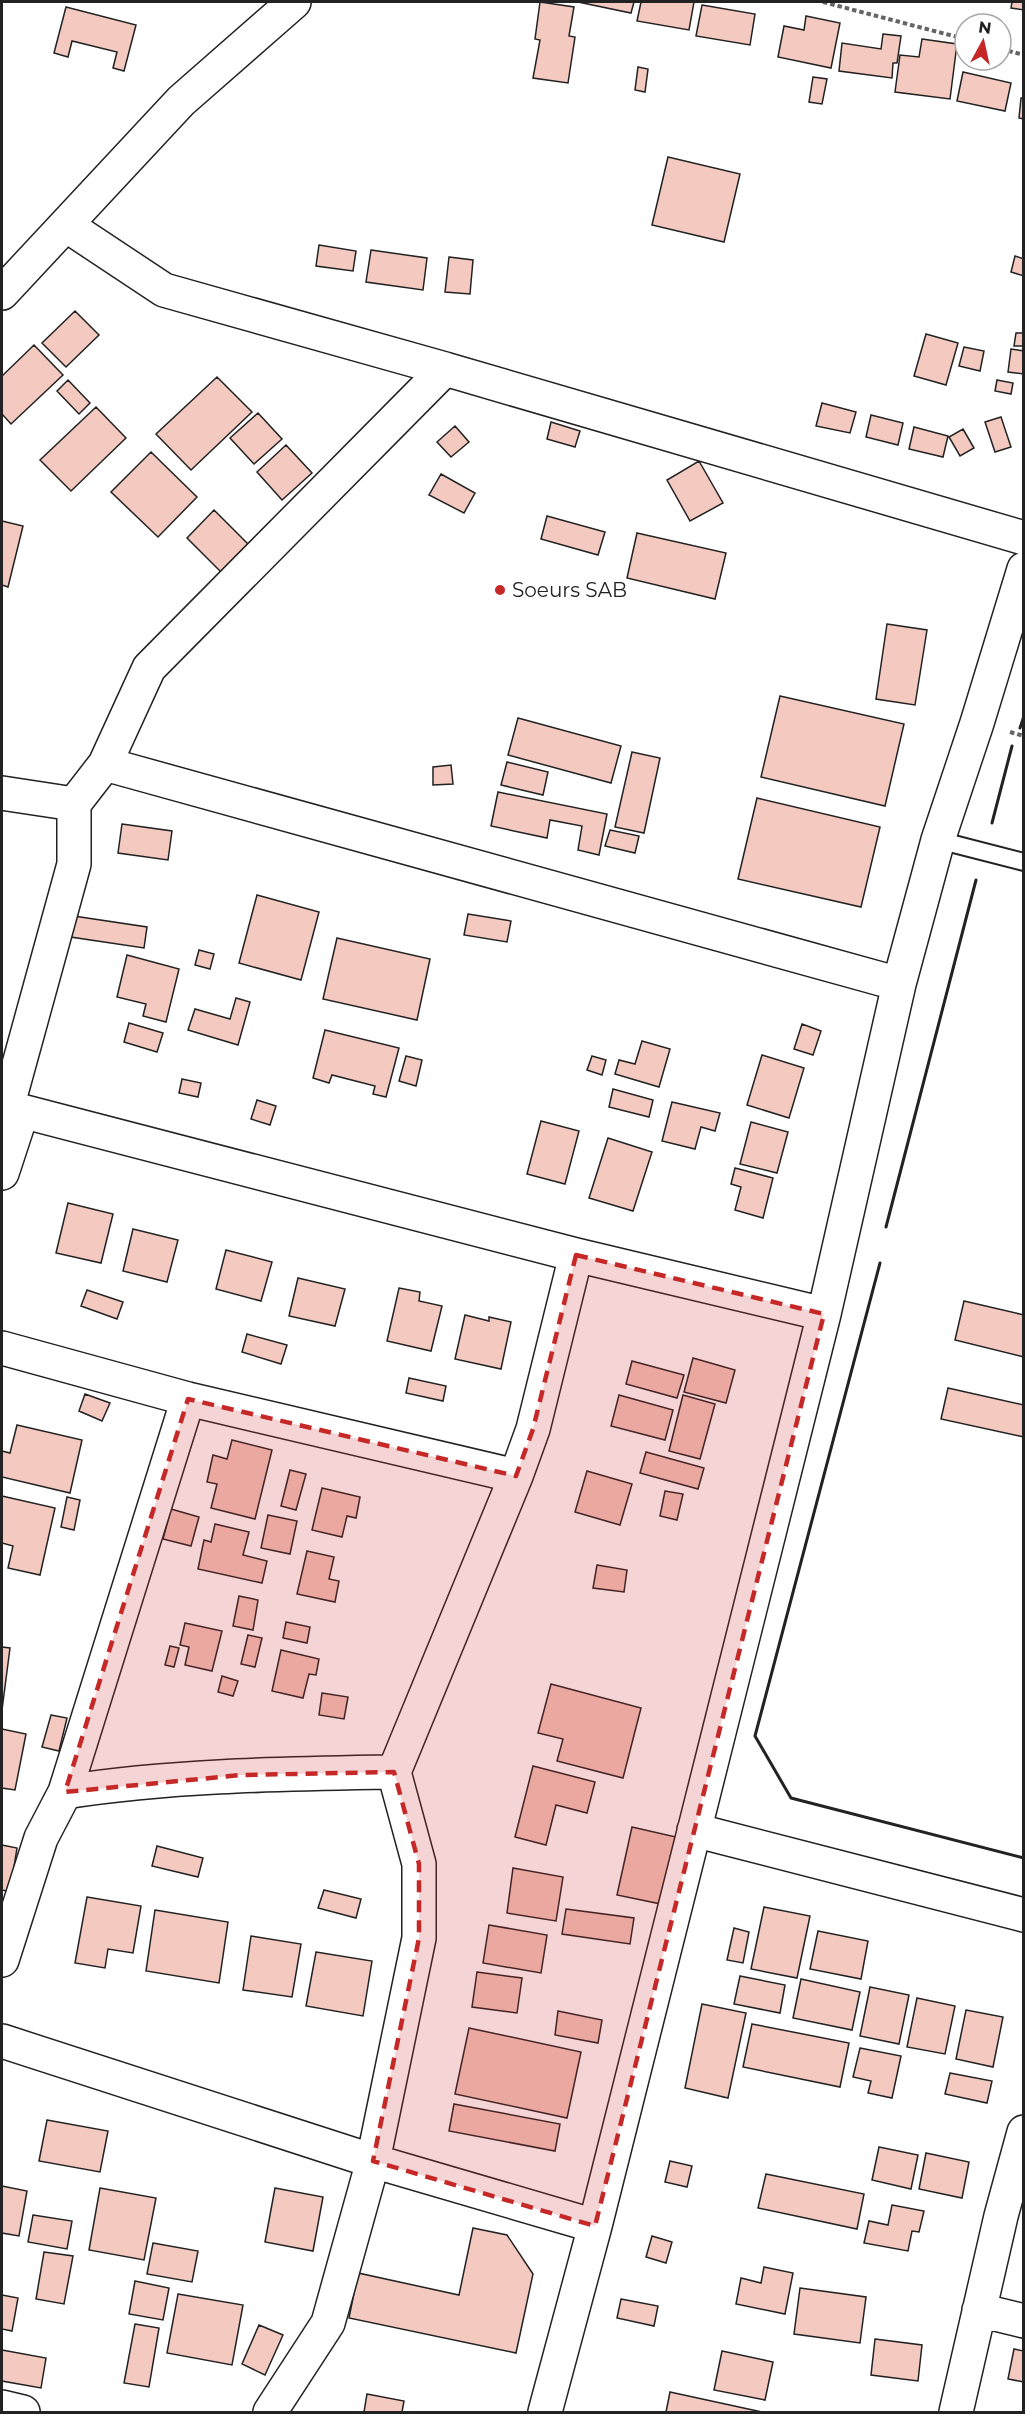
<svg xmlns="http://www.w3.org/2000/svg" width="1025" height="2414" viewBox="0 0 1025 2414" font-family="Montserrat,sans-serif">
<rect width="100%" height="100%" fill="#fff"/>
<path fill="#f3c9c0" stroke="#222" stroke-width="1.5" d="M540,2L574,7L569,36L575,37L568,83L533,78L540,40L535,39Z
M578,2H634L631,13Z
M641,2H694L689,30L637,21Z
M1012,2H1024V10L1011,8Z
M702,5L755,14L750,45L696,36Z
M66,7L136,25L124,71L113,68L117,52L72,41L68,57L54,53Z
M806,16L840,23L831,68L778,57L784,26L804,30Z
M883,34L901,36L897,63H893L892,78L839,71L842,43L881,49Z
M922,39L957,44L950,99L895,92L900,55L919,57Z
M638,67L648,69L645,92L635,90Z
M963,72L1011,83L1005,111L957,101Z
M813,77L827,79L822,104L809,102Z
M1021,98H1024V119L1019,118Z
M668,157L740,174L724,242L652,225Z
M319,245L356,251L353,271L316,266Z
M371,250L427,258L423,290L366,282Z
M1015,256L1024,259V276L1011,272Z
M449,257L473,260L470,294L445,292Z
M75,311L99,335L66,367L42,343Z
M1016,333H1024V346H1014Z
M926,334L958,343L946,385L914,376Z
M34,345L63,375L11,424L2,414V376Z
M964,347L984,351L980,371L959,366Z
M1011,349L1024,351V374L1008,372Z
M217,377L252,412L191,470L156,434Z
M68,380L90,403L79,414L57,391Z
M997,380L1013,383L1011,394L995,391Z
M822,403L856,412L850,433L816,426Z
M96,407L126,438L71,491L40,460Z
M258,413L282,439L254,464L230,438Z
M871,415L903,423L898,445L866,437Z
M1001,417L1011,447L995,452L985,422Z
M551,422L580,431L575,447L547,439Z
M455,426L469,442L451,457L437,442Z
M914,427L948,436L943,457L909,449Z
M963,429L974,448L960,456L949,437Z
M286,445L312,473L282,500L257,472Z
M151,452L197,497L158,537L111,492Z
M699,461L723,503L690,521L667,480Z
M441,474L475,493L464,513L429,495Z
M214,510L248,544L221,572L187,538Z
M547,516L605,532L598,555L541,539Z
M2,521L23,526L8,587L2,585Z
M637,533L726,553L715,599L627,578Z
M887,624L927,630L915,705L876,699Z
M780,696L904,724L885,806L761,777Z
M518,718L621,746L611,783L508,755Z
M632,752L660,758L644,833L615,827Z
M507,762L548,772L543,795L501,785Z
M451,765L453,784L433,785V767Z
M498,792L607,814L599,855L578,850L582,826L550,820L547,838L491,826Z
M757,798L880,827L861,907L738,879Z
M122,824L172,831L168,860L118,853Z
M610,830L639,836L635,853L605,846Z
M257,895L319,912L301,980L239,963Z
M468,914L511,921L507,942L464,935Z
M67,915L147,927L144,948L64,936Z
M337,938L430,959L417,1020L323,999Z
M199,950L214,954L210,969L195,965Z
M127,955L179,969L166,1022L143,1016L146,1004L117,997Z
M236,998L250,1002L238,1045L188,1030L195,1009L230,1019Z
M129,1023L163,1033L157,1052L124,1042Z
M802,1024L821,1031L813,1055L794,1049Z
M325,1030L399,1048L386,1097L373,1094L375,1086L332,1075L329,1083L313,1078Z
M642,1041L670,1049L659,1087L615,1074L619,1060L635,1064Z
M762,1055L804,1068L789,1118L747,1105Z
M406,1056L422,1060L416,1086L399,1081Z
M592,1056L606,1060L602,1075L587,1070Z
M182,1079L201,1083L198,1097L179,1093Z
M613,1089L653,1100L649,1117L609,1107Z
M257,1100L276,1106L270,1125L251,1119Z
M672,1102L720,1113L715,1131L701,1127L695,1149L662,1141Z
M541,1121L579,1131L565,1184L527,1174Z
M751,1122L788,1132L777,1173L740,1164Z
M608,1138L652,1152L633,1211L589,1198Z
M735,1168L773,1178L763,1218L735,1210L741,1187L731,1184Z
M68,1203L113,1214L101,1263L56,1253Z
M133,1229L178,1240L167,1282L123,1271Z
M226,1250L272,1262L261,1301L216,1289Z
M298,1278L345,1289L335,1326L289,1316Z
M399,1288L420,1292L419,1301L442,1306L431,1351L387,1341Z
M87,1290L123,1302L117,1319L81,1306Z
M964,1301L1024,1315V1357L955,1340Z
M465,1315L489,1321V1317L511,1322L501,1369L455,1359Z
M247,1334L287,1345L281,1364L242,1352Z
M693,1358L735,1370L726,1403L684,1392Z
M632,1361L684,1375L677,1398L626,1384Z
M409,1378L446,1386L443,1401L406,1393Z
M948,1388L1024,1405V1437L941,1419Z
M85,1394L110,1403L102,1421L79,1411Z
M619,1395L673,1410L665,1440L611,1426Z
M683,1395L715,1404L700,1459L669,1451Z
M17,1425L82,1440L70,1493L2,1477V1451L10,1453Z
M232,1440L272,1450L255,1519L211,1508L217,1484L207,1482L213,1455L227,1459Z
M646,1452L704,1468L698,1489L640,1473Z
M290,1470L306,1474L296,1510L281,1506Z
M587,1471L632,1484L620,1525L575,1512Z
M322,1488L360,1497L356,1518L347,1516L342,1537L312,1530Z
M665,1491L683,1494L677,1520L660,1516Z
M2,1496L55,1508L40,1575L8,1568L13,1546L2,1543Z
M67,1497L80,1500L74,1530L61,1527Z
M171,1509L199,1517L191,1546L163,1539Z
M268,1515L297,1521L290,1554L261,1548Z
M215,1524L249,1532L243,1555L267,1561L262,1583L198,1569L204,1540L211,1542Z
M307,1551L334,1557L329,1579L339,1581L335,1602L297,1594Z
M597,1565L627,1570L624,1592L593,1588Z
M239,1596L258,1600L253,1630L233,1626Z
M286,1622L310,1627L307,1643L283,1638Z
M185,1623L222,1631L212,1671L185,1665L189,1647L180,1645Z
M248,1635L262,1638L255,1667L241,1664Z
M170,1646L179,1648L174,1667L165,1665Z
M2,1647L10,1648L2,1710Z
M281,1650L319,1659L316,1675L309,1674L303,1698L272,1691Z
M222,1676L238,1681L233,1696L218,1692Z
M551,1684L641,1708L623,1778L557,1761L563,1739L538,1733Z
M322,1693L348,1697L344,1719L319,1715Z
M51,1715L67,1718L59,1751L42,1747Z
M2,1729L26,1734L15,1790L2,1788Z
M533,1766L595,1782L587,1813L556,1805L546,1845L515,1837Z
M632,1827L676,1837L661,1904L617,1895Z
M2,1845L17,1848L10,1892L2,1890Z
M157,1846L203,1858L198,1877L152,1866Z
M513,1868L563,1877L556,1921L507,1913Z
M324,1890L361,1899L356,1918L318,1908Z
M87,1897L141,1906L133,1953L108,1949L105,1968L75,1963Z
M764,1907L810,1916L797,1978L751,1969Z
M566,1909L634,1918L630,1944L562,1934Z
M155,1910L228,1922L219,1983L146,1971Z
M489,1925L547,1935L541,1973L483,1963Z
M734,1928L749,1932L743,1963L727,1960Z
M818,1931L868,1941L861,1979L810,1969Z
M251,1936L301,1944L292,1997L243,1990Z
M316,1952L372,1961L363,2016L306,2006Z
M477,1972L522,1978L517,2013L472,2007Z
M740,1976L785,1985L780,2013L734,2004Z
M801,1979L860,1992L852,2030L793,2018Z
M870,1987L909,1995L899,2044L860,2036Z
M917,1998L955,2006L945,2054L907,2047Z
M702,2004L746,2013L728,2098L685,2088Z
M966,2010L1003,2017L993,2067L956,2059Z
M558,2011L602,2020L598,2043L555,2035Z
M752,2024L849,2043L840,2087L743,2067Z
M469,2028L581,2052L567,2118L455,2094Z
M860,2048L901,2056L892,2098L868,2093L871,2081L853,2077Z
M950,2073L992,2081L987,2103L945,2094Z
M454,2104L560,2124L555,2151L449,2131Z
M47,2120L108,2131L100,2172L39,2161Z
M879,2147L918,2155L911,2189L872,2180Z
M926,2153L969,2162L962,2198L919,2189Z
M670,2161L692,2166L687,2187L665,2182Z
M766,2174L864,2194L857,2229L758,2208Z
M2,2186L27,2191L19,2236L2,2233Z
M100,2188L156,2198L144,2260L89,2250Z
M275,2188L323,2197L313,2251L265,2242Z
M892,2205L924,2211L919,2232L912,2231L908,2251L864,2243L869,2221L888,2225Z
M33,2215L72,2221L67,2249L28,2242Z
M473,2228L507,2235L533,2274L516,2353L349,2318L358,2273L459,2295Z
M652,2236L672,2242L666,2263L646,2257Z
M153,2243L198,2251L192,2282L147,2274Z
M44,2252L73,2256L64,2304L36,2299Z
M764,2267L793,2273L785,2314L736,2304L741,2278L761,2283Z
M135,2281L169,2288L163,2320L129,2314Z
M800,2288L866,2297L860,2343L794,2334Z
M178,2294L243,2305L232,2365L167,2353Z
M2,2295L18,2298L12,2331L2,2329Z
M621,2299L658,2306L654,2326L617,2318Z
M135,2324L159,2328L149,2387L124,2383Z
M259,2325L283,2335L265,2375L242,2364Z
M875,2339L922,2345L918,2381L871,2375Z
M1014,2349L1024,2351V2382L1008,2379Z
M2,2350L46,2358L41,2388L2,2381Z
M722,2351L773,2362L765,2400L714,2390Z
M670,2392L762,2412H666Z
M367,2394L404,2401L402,2412H364Z"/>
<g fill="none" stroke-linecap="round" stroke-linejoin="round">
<g stroke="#222" stroke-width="20">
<path id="service" d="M938,840L1024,862"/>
</g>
<g stroke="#222" stroke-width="36">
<path id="minor" d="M66,225L164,290L445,369
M2,293L181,101L294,2
M105,764L899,984
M2,793L74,804L105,764L149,668L445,369L1024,538
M2,1106L576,1255L824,1314
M7,1108L74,864V804
M2,1173L22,1112
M2,1348L188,1399L516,1476
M65,1792C174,1775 284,1774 394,1772
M694,1830L1024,1915
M2,1960L41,1838L65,1792L188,1399
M2,2041L373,2161L595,2226
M979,2310L1024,2321
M2,2407L23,2412
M270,2412L328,2323L373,2161L419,1938V1864L394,1772L516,1476L533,1429L576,1255
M545,2412L595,2226L824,1314L899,984L938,840L977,723L1024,569
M956,2412L1001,2216L1024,2132"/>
</g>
<path stroke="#646464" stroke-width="4" stroke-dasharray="4.5 3" stroke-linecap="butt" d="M823,2L965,39
M1001,49L1024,55
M1010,732L1024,736"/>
<use href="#service" stroke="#fff" stroke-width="16"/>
<use href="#minor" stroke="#fff" stroke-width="33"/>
<path stroke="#222" stroke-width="3" d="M1020,728L1024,716
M992,823L1012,746
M886,1227L976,880
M880,1263L755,1736L791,1798L1024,1858"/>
</g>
<path fill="#c62828" fill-opacity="0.2" stroke="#c62828" stroke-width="4.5" stroke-dasharray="12 8" stroke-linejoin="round" d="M576,1255L824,1314L595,2226L373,2161L419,1938V1864L394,1772L241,1775L65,1792L188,1399L516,1476L533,1429Z"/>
<circle fill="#c62828" stroke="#fff" stroke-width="2" cx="500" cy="590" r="6"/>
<g text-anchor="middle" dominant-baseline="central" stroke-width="4.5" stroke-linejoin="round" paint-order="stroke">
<g font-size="20" fill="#222" stroke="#fff" text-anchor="start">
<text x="512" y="590">Soeurs SAB</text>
</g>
</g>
<rect width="1025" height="2414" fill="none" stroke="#222222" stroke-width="6"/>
<g transform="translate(983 42) rotate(8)"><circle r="28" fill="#ffffff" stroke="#a7a7a7" stroke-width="1.5"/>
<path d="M0-4.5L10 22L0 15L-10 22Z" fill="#c62828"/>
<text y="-9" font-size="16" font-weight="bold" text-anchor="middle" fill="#222222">N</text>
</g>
</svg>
